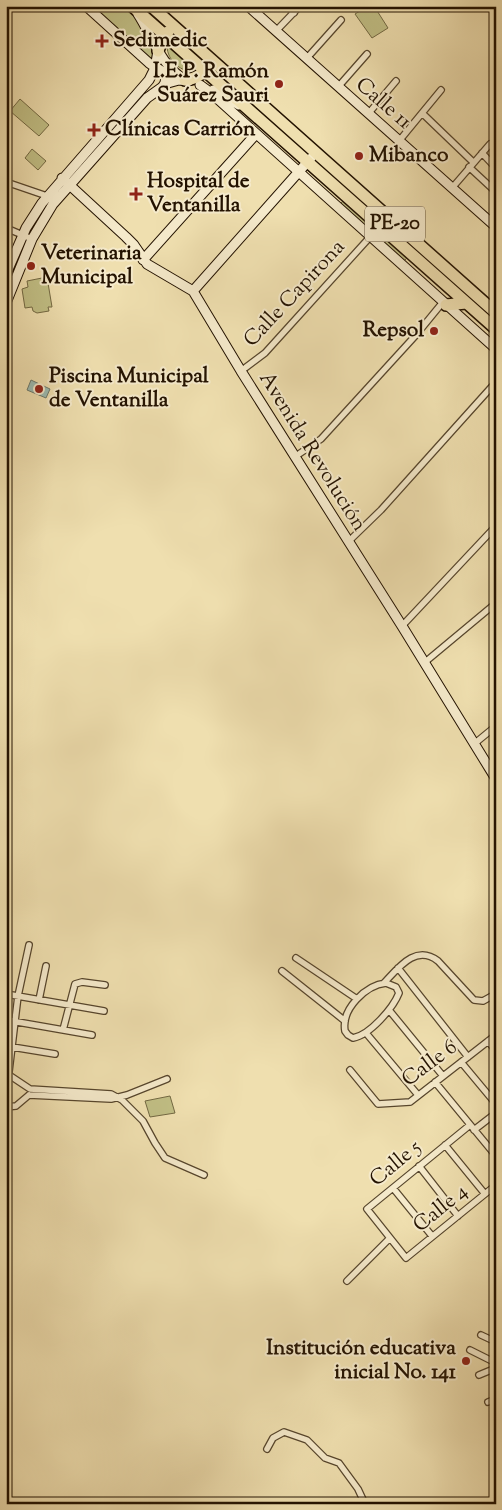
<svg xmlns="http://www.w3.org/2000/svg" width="502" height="1510" viewBox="0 0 502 1510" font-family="'Sorts Mill Goudy',serif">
<rect width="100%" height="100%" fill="#efdfaf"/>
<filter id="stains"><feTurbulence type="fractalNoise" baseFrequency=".004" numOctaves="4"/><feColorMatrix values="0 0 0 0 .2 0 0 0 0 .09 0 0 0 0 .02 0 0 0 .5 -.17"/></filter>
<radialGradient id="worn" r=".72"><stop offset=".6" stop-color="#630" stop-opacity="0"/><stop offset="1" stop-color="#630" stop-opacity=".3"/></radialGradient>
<path fill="#c1bf85" stroke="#726842" d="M91,6H125L136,17L153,51L152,58L150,59Z
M368,6H374L388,28L372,38L355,14Z
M167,43L200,70L194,73C178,70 166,59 167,43Z
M20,99L49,125L39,136L10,111Z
M32,149L46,161L38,170L25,158Z
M317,161L483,306L475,307L316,163Z
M344,200L408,257L404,261L340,204Z
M47,277L52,307H48L49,311L37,313L33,311L32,307L25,308L22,289L28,287L27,281Z
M170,1096L175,1113L150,1117L145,1101Z"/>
<path fill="#9bbbb2" stroke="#6b776b" d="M31,380L50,389L46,398L27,390Z"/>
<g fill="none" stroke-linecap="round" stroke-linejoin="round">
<g stroke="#56452c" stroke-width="8">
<path id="street" d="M287,6L294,13
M276,31L300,6
M307,58L341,20
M338,87L367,54
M422,113L473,162
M368,114L396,81
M399,141L441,90
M482,153L496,168
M469,167L496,192
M6,182L47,196
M452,188L490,144
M6,228L32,239
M241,371L265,353L370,237
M296,456L321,439L416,335L443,302
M348,542L381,510L496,382
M402,626L496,526
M424,663L496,603
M474,744L496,726
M296,958L357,999
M398,968L468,1057
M282,971L345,1021
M384,983C399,967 416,944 438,961L474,1000L483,1001L492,996L496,998
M386,983L396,987L399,993C393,1008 370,1035 353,1038L348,1035L345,1031C341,1009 366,985 386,983Z
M6,994L104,1011
M39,1000L46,966
M389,1010L443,1076
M6,1020L92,1035
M63,1030L75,984L82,982L105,985
M366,1033L418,1095
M488,1041L496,1051
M6,1046L55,1054
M461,1062L496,1104
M350,1070L378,1104L410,1102L496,1035
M6,1073L30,1089L111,1094L122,1100L143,1121L155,1143L165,1158L204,1175
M8,1080L18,996L29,945
M435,1082L496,1156
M29,1095L111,1099L127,1095L167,1079
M6,1107L16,1106L29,1095
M470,1125L367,1209L406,1258L496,1185
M474,1130L496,1113
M445,1145L485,1194
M419,1166L458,1216
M393,1188L432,1236
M347,1281L390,1238
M481,1335L496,1342
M470,1350L496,1363
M479,1375L496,1368
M488,1402L496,1399
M267,1449L273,1438L284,1432L307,1440L325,1458L339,1463L358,1489L365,1504
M395,1504V1502"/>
</g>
<g stroke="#231200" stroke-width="11">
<path id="secondary" d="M86,6L149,63C155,68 163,69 166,76L165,83L163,86
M248,6L496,227
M138,14C153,37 160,65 185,80
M200,85L211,93L496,349
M213,90L239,105
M62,178L126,237L134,245L147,264L193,291L241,371L402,626L496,779
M143,260L256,134
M6,274L26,228L42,203L149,80L155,68L158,51
M193,291L311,158
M6,303L32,239L53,204L147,98L168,83L179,80L189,81"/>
</g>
<g stroke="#231200" stroke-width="14">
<path id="highway" d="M132,6L496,329
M151,6L496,313
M158,51L164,34L168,32
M185,80C195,79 204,74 208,65
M446,305L466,303"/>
</g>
<use href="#street" stroke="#f5eacb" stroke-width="5.5"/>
<use href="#secondary" stroke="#f5eacb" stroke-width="9"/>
<use href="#highway" stroke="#efdfaf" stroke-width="11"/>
</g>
<g fill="#8f2418" stroke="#f5eacb" stroke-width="2">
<path d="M99.5 33.5h5v5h5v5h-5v5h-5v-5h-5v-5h5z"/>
<circle cx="279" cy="84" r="5"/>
<path d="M91.5 122.5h5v5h5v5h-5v5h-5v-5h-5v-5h5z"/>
<circle cx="359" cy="156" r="5"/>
<path d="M133.5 186.5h5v5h5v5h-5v5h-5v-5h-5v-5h5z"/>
<circle cx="31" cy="266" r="5"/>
<circle cx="434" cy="331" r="5"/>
<circle cx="39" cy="389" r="5"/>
<circle cx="466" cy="1361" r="5"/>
</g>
<g text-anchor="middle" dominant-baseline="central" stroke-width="4" stroke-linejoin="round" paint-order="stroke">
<rect fill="#f5eacb" stroke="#62533d" stroke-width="1" x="365" y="206.5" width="60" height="35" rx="4"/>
<g font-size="20" font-weight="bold" fill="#231200">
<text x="395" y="224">PE-20</text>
</g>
<g font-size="21" font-weight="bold" fill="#231200" stroke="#f5eacb" text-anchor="start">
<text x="113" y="41">Sedimedic</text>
<text x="269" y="72" text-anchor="end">I.E.P. Ramón<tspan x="269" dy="24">Suárez Sauri</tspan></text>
<text x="105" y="130">Clínicas Carrión</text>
<text x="369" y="156">Mibanco</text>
<text x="147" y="182">Hospital de<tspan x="147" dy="24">Ventanilla</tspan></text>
<text x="41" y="254">Veterinaria<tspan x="41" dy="24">Municipal</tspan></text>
<text x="424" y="331" text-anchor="end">Repsol</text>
<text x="49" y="377">Piscina Municipal<tspan x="49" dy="24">de Ventanilla</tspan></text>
<text x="456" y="1349" text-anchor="end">Institución educativa<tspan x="456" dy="24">inicial No. 141</tspan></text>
</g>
<g font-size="21" fill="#231200" stroke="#f5eacb">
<text transform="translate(383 104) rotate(41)">Calle 11</text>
<text transform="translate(295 294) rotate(-47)">Calle Capirona</text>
<text transform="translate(312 452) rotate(58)">Avenida Revolución</text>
<text transform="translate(430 1064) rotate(-37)">Calle 6</text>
<text transform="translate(396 1164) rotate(-40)">Calle 5</text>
<text transform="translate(441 1209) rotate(-39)">Calle 4</text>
</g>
</g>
<rect width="502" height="1510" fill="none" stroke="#efdfaf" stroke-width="25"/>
<rect x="8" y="8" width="487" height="1495" fill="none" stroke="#231200" stroke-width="2.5"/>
<rect x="12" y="12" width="477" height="1485" fill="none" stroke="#231200"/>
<rect width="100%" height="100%" filter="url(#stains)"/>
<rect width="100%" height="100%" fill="url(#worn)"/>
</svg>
